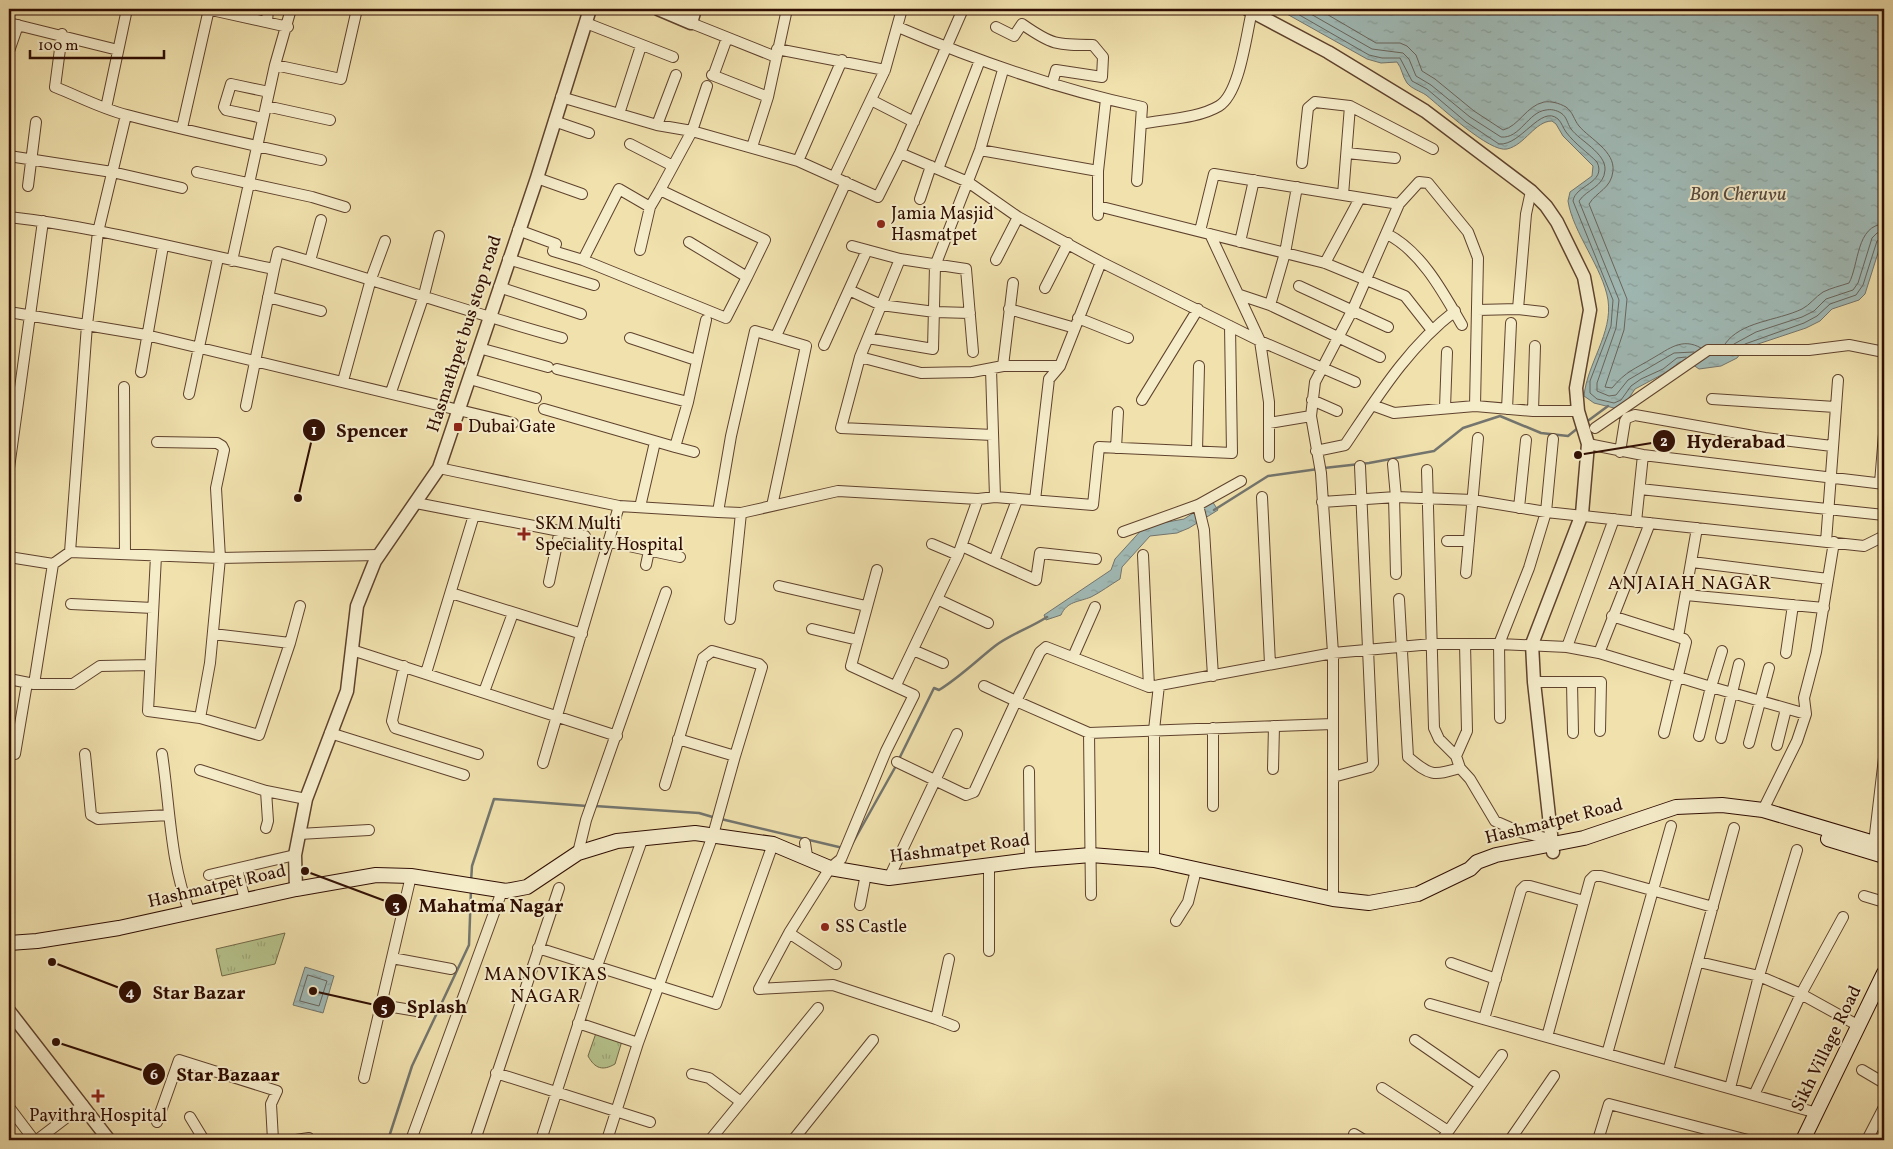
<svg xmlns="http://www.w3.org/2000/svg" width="1893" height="1149" viewBox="0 0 1893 1149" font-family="Vollkorn,serif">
<defs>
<pattern id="grass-tufts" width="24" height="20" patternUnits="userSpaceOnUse" patternTransform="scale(1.25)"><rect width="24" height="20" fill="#b6c38c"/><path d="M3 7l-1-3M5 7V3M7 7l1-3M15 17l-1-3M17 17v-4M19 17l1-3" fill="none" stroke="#9da677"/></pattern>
<pattern id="water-ripples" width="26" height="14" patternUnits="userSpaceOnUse" patternTransform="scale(1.25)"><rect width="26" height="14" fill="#a0bab6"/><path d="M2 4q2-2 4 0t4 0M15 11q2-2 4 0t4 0" fill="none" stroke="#8a9f9b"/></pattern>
</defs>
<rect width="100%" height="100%" fill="#f0e1ad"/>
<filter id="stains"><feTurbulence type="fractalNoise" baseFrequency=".004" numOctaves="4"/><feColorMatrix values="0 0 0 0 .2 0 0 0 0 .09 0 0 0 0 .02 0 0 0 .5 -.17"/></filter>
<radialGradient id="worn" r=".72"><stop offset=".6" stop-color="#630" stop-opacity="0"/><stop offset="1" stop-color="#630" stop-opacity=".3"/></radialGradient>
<path fill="url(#grass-tufts)" stroke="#726847" d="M285,933L275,964L222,976L216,949Z
M596,1033L622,1041L615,1064C603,1071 595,1069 588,1056Z"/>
<path fill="url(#water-ripples)" stroke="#73756e" d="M1278,9H1884V234L1865,294L1859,300L1832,309L1820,321L1806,328L1749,347L1743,350L1737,358L1721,366L1699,369L1689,362H1680L1665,373L1635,389L1625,404L1614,408L1594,403L1584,396C1587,364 1613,333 1608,300C1603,268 1573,233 1568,201L1570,192L1592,176L1593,166L1563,136L1556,124L1552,121C1535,121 1525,145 1507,149C1490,153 1441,107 1426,95C1420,91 1412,89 1407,83C1402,76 1402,68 1397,62L1381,63L1367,59Z
M1212,501L1218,510L1189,528L1177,533L1150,536L1122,567L1120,579C1110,585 1101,592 1091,597C1079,602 1067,601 1061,615L1046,620L1044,615L1111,570L1115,559L1145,526L1184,519Z
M305,967L334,976L323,1013L293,1005Z"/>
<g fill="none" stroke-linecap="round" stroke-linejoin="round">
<path stroke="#68645c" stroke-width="1" d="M1289,9L1369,55L1382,58H1400L1412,81L1427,89L1466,122L1499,144C1521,146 1541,104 1558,119C1562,123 1563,128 1566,132C1575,144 1587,152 1597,162C1607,183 1575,185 1573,201L1613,300L1611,326L1590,381V393L1597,399L1614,403L1621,400L1631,386L1641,379L1663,369L1677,358L1686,357
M1302,9L1372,49L1403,53L1409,59L1416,76L1431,85L1470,117L1501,137C1520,139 1528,112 1546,110C1551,109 1556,110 1561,113C1567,117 1567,123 1571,129C1580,141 1606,153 1605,170C1604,187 1587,189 1579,201L1619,300L1616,328L1597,383V391L1609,396L1616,395L1628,380L1674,353L1694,352
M1318,9L1376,43H1400L1407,46L1416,55L1422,71L1435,79L1474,111L1503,130C1519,126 1526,106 1544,102C1551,101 1559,103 1566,107C1573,112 1574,120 1579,126C1590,139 1615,151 1613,171C1611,189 1597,191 1589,204L1627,299L1624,330L1605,387L1612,388C1626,371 1635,369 1653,358C1669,349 1682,337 1701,348
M1725,344C1741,321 1777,321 1802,309C1810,305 1815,297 1823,292C1831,288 1840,286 1849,283C1859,265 1856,225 1884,224
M1734,344L1756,332L1802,317L1814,311L1826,299L1853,290L1858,283L1872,238L1877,233L1884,231
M1745,344L1804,323L1817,316L1830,304L1856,295L1863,285L1877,241L1884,237
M308,975L327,981L319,1006L300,1001Z"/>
<path stroke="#73756e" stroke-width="2.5" d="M1585,423L1608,406
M1324,468L1369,463L1434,451L1463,428L1500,416L1541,433L1568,436L1578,428
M1214,510L1268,476L1318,469
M899,759L934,688L939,690C960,677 976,661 995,646C1011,634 1030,628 1047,617
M595,806L699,813L716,818
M721,819L843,848
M851,846L897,764
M471,882L472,866L494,799L587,806
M388,1140L412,1066L469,945L471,890"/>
<g stroke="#5f422d" stroke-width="12">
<path id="minor" d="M207,9L288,27
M864,9H868
M267,22L268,9
M9,23L118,50
M586,23L673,57
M691,23L776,57
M898,27C977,61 1057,89 1142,107L1137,181
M996,27L1014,36L1022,24C1052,45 1056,45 1093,45L1103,57L1102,77L1056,70L1052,84
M62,34L55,87C78,96 102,109 127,115C191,132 256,146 321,160
M777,49L885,70
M9,51L18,25
M275,65L341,79L357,9
M715,71L727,38
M712,75L768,97
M707,86L692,131L660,190L765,240L747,277
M561,97L657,125L692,131L798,161L878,197L900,153L963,9
M871,100L914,122
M266,106L330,120
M106,108L127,9
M619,114L641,46
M263,118L226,110L224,107L231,84L269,92
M554,121L589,133
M1141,124C1165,119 1197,119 1219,106C1240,93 1246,35 1252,11
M657,125L676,75
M182,128L209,9
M630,144L673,166
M752,147L768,97L787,9
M980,150L1098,171
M900,153L968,182L1018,217L1101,262L1260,341L1355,382
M1347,153L1395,158
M9,156L112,172L182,188
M798,161L842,60
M1302,163L1308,108L1315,102L1350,106L1433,149
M938,169L980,60
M197,172L312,197L345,207
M834,177L885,70L902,9
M537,178L582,194
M28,186L36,122
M1343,195L1350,106
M920,199L931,166
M1098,206L1325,263L1405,296L1431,329
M1098,215V171L1106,99
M9,217C98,227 186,251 274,269L278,252C373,279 467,312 562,338
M518,230L556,244L553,251L583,260L726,318L747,277L689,242
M1200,231L1214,174L1399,204L1419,182L1428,183L1468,232L1478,258L1475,406
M1210,234L1260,341L1269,402V457
M1387,234C1421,251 1443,292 1462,325
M1240,242L1254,180
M852,246L900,259L966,269L973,352
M640,250L650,207
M508,259L594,285
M900,259L860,357L841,428L993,435
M583,260L619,189L650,207L660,190
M996,260L1018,217
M232,261L275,65L291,9
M310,261L321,220
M1325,263L1360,198
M1299,286L1388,327
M499,287L581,314
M1045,288L1068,243
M849,290L881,305L935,312L970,313
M1240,295L1270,305L1380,357
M268,297L321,311
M1270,305L1285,253L1297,187
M1009,309L1075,328
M1518,309L1526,214L1531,191
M1477,310L1518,309L1543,312
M9,312L146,335L513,423
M1078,318L1128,338
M776,336L846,182
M630,338L696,360
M868,338L933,349L935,266L980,150L1003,70
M824,345L867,250
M479,348L548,367
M860,357L921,373L972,372L1003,366H1060
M1003,366L1013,283
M557,369L688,402
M991,369L995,497
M141,372L163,246
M470,379L536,398
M343,381L371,279L385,241
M124,387L125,554
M391,392L424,295L439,236
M189,394L218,258
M1712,399L1835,407
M1142,400L1198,309
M1312,400L1337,411
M1372,405L1394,413L1475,406L1533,411H1578
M246,406L274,269
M1445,408L1447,352
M544,409L675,447L688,402L706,320
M1507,409L1511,323
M1533,411L1535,346
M1269,423L1311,416
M1595,428L1708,350H1809L1849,345L1884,352
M157,442L217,443L222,446L224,450L216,488L220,558L210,663L200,718
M1588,444L1643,455L1884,484
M675,447L694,452
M1116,448L1118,412
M1197,451L1199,366
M1316,451L1345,445C1378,396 1408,347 1455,311
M1620,452L1625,421L1627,418L1635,415L1765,438L1832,446
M1393,464L1396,497L1473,500L1546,512L1864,546L1884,536
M9,468L43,221
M439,468L619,506L718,512L741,513L838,491L978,499L995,497L1093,505L1099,447L1232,453L1230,326
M1427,470L1434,728L1439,739L1456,756L1460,768
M1880,483L1884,434
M1640,489L1884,515
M1262,497L1270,664
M1394,497L1396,574
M1017,500L994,561L1036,580L1040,553L1096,559
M1035,500L1049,379L1060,366L1101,262
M1322,502L1396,497
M416,503L585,536
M1198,505L1204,530L1213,676
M640,507L655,442
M1519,508L1526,440
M718,512L731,436L755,331L806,346L772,506
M1636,522L1643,455
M1123,532L1198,505L1241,481
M1447,541H1469
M610,542L680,557
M1826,542L1838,380
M932,544L958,555
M962,546L994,561
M70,552L87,325L98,232L126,115
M1143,555L1149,687
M156,556L148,711L200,718L259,735L290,643L213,634
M9,557L53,564L70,552L220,558L380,555
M1692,562L1828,579
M646,565L649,551
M1466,573L1478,438
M549,582L560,530
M779,586L866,606
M451,593L582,634
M1686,595L1824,608
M937,599L988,623
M1399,599L1408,757C1430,776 1433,776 1460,768L1470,779L1495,821L1520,832L1550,839
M71,604L153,608
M1612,616L1678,637
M730,619L741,513
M812,629L858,640
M290,643L300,606
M1567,647L1614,519
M352,650L617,736
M913,650L943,663
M1722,651L1711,687L1806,714
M1599,653L1650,523
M1786,653L1793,605
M1073,657L1095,607
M404,666L392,721L395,728L478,754
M426,673L474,515
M9,679L34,684H73L100,666L150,665
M1534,682H1601L1600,731
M1572,682L1573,733
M34,684L53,564
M896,685L958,555L978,499
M484,692L513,613
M1500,718L1499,644L1529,568L1546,512L1553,439
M1333,724L1089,733L1016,701L1040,652L1046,647L1149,687L1333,653L1432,644H1499L1567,647L1599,653L1711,687L1699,736
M1213,728V806
M330,733L464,775
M1089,733L1091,895
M1664,733L1686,642L1684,639L1678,637L1697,528
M1721,738L1739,664
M1749,743L1769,668
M1777,745L1786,709
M15,754L27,683
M85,754L91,815L98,819L169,815
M162,754C170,807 170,863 190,913
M1456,756L1467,731L1465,644
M897,762L966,795L974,792L1016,701L984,686
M543,763L619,506
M1273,769L1274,726
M200,770L266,791L306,799
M1029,771L1030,860
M1333,777L1370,767L1373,763L1360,466
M665,785L703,658L712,651L759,664L762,667L735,756
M1763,810L1797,741L1806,714L1804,698L1816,652L1834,542
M266,828L268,821L266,791
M299,834L369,830
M805,843L807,856
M1874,843L1884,758
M578,853L586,820L666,592
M1154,860V730L1159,685
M237,869L245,900
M209,875L295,855
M889,878L957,734
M1864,896L1884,902
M1333,899V653L1321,473L1311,416L1315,382L1353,309L1399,204
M860,905L866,874
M1176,921L1188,902L1196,870
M789,933L836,964
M538,948L716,1004L773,844
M989,951V864
M392,958L451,969
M1699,962L1759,976L1801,994L1859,1026
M1451,963L1496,979
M759,989L789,933L830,868L841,859L886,751L914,695L851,666L877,570
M759,989L833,985L936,1019L949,959
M1430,1004L1817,1113
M381,1005L417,1011
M936,1019L954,1026
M1484,1019L1521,890L1525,886H1530L1584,901
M578,1023L638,1043
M1547,1037L1590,880L1594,876H1601L1713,907
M1415,1040L1480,1085
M1607,1054L1671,826
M1862,1070L1884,1083
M1668,1071L1734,828
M496,1073L650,1122
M692,1074L709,1078L741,1102
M364,1078L411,876
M1382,1088L1448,1131
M1730,1088L1759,976L1797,850
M1754,1095L1801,994L1843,917
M9,1107L34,1140
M190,1117L204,1140
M157,1122L179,1060L277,1091L271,1104L273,1140
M1354,1134L1364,1140
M37,1140L83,1105
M296,1140L309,1138
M411,1140L502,891
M475,1140L559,888
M541,1140L597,966L642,840
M607,1140L638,1043L713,835L735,756L678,739
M710,1140L818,1008
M793,1140L873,1040
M1442,1140L1502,1055
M1510,1140L1554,1076
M1545,1140H1554
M1598,1140L1609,1104L1748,1140
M1867,1140L1884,1107"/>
</g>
<g stroke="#5f422d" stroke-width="15">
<path id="tertiary" d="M658,9L691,23L695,9
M1247,9L1328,52L1425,111L1531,191L1546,206L1557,222L1584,277L1590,310L1576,388L1578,411L1588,444L1582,514L1532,644L1534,682L1553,852
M296,889L295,855L306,799L347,691L357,606L375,561L439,468L537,178L590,9
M9,1011L109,1140"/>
</g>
<g stroke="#2f0d02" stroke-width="16">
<path id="secondary" d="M1828,839L1884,856
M9,943L37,941L119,928L296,889L376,875L411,876L506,891L527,887L578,853L617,841L695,833L773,844L830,868L889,878L1030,860L1091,855L1154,860L1333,899L1369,903L1418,894L1470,869L1477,862L1496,855L1584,838L1676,807L1722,805L1763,810L1884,846
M1803,1140L1884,973"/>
</g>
<use href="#minor" stroke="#f5ecca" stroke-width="10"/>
<use href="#tertiary" stroke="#f5ecca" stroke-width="12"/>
<use href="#secondary" stroke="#f5ecca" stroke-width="14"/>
</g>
<g fill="#8f2418" stroke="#f5ecca" stroke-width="2">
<circle cx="881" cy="224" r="5"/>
<rect x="453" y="422" width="10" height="10" rx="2.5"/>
<path d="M521.5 526.5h5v5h5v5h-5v5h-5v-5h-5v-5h5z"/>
<circle cx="825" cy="927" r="5"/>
<path d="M95.5 1088.5h5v5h5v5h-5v5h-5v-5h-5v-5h5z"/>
</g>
<g text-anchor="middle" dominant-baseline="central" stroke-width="4" stroke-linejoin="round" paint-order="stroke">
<g font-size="18" fill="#2f0d02" stroke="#f5ecca" text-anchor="start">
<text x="891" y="214">Jamia Masjid<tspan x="891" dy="21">Hasmatpet</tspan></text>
<text x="468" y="427">Dubai Gate</text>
<text x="535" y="524">SKM Multi<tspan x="535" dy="21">Speciality Hospital</tspan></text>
<text x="835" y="927">SS Castle</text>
<text x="98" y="1116" text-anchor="middle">Pavithra Hospital</text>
</g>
<g font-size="18" fill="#2f0d02" stroke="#f5ecca">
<text transform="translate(465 334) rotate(-72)">Hasmathpet bus stop road</text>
<text transform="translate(1554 822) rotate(-14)">Hashmatpet Road</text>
<text transform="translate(960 849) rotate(-7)">Hashmatpet Road</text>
<text transform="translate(217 887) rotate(-13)">Hashmatpet Road</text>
<text transform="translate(1827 1049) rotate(-64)">Sikh Village Road</text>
</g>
<g font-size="19" font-style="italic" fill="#574a41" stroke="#f5ecca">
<text x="1738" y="195">Bon Cheruvu</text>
</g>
<g font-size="19" letter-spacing="1" fill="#2f0d02" stroke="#f5ecca">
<text x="1690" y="584">ANJAIAH NAGAR</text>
<text x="546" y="975">MANOVIKAS<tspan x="546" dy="22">NAGAR</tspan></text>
</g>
</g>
<path fill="none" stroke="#2f0d02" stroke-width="2" d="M298 498L314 430M1578 455L1664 441M305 871L396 905M52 962L130 992M313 991L384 1007M56 1042L154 1074"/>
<g fill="#2f0d02" stroke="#f5ecca" stroke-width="2">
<circle cx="298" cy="498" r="5"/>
<circle cx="1578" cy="455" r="5"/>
<circle cx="305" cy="871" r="5"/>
<circle cx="52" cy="962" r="5"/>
<circle cx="313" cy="991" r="5"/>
<circle cx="56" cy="1042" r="5"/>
<circle cx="314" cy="430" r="12"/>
<circle cx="1664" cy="441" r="12"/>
<circle cx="396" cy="905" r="12"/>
<circle cx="130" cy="992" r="12"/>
<circle cx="384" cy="1007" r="12"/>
<circle cx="154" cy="1074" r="12"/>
</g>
<g font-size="15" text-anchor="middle" font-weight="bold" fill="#fff">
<text x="314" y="435">1</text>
<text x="1664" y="446">2</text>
<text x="396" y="910">3</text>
<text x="130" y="997">4</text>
<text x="384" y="1012">5</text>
<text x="154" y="1079">6</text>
</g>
<g font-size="19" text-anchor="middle" font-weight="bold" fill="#2f0d02" stroke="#f5ecca" stroke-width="4" stroke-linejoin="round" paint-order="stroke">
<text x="372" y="437">Spencer</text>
<text x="1736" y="448">Hyderabad</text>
<text x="491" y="912">Mahatma Nagar</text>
<text x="199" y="999">Star Bazar</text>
<text x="437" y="1013">Splash</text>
<text x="228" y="1081">Star Bazaar</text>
</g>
<rect width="1893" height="1149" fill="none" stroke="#f0e1ad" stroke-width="30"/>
<rect x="10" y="10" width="1873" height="1129" fill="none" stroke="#2f0d02" stroke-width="2.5"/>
<rect x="15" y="15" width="1863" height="1119" fill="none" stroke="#2f0d02"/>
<path d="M30 50v8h134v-8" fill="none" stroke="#2f0d02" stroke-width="2.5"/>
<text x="38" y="50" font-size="15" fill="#2f0d02" stroke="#f5ecca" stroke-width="4" paint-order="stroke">100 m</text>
<rect width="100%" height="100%" filter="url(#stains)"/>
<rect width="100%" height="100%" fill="url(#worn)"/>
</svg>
